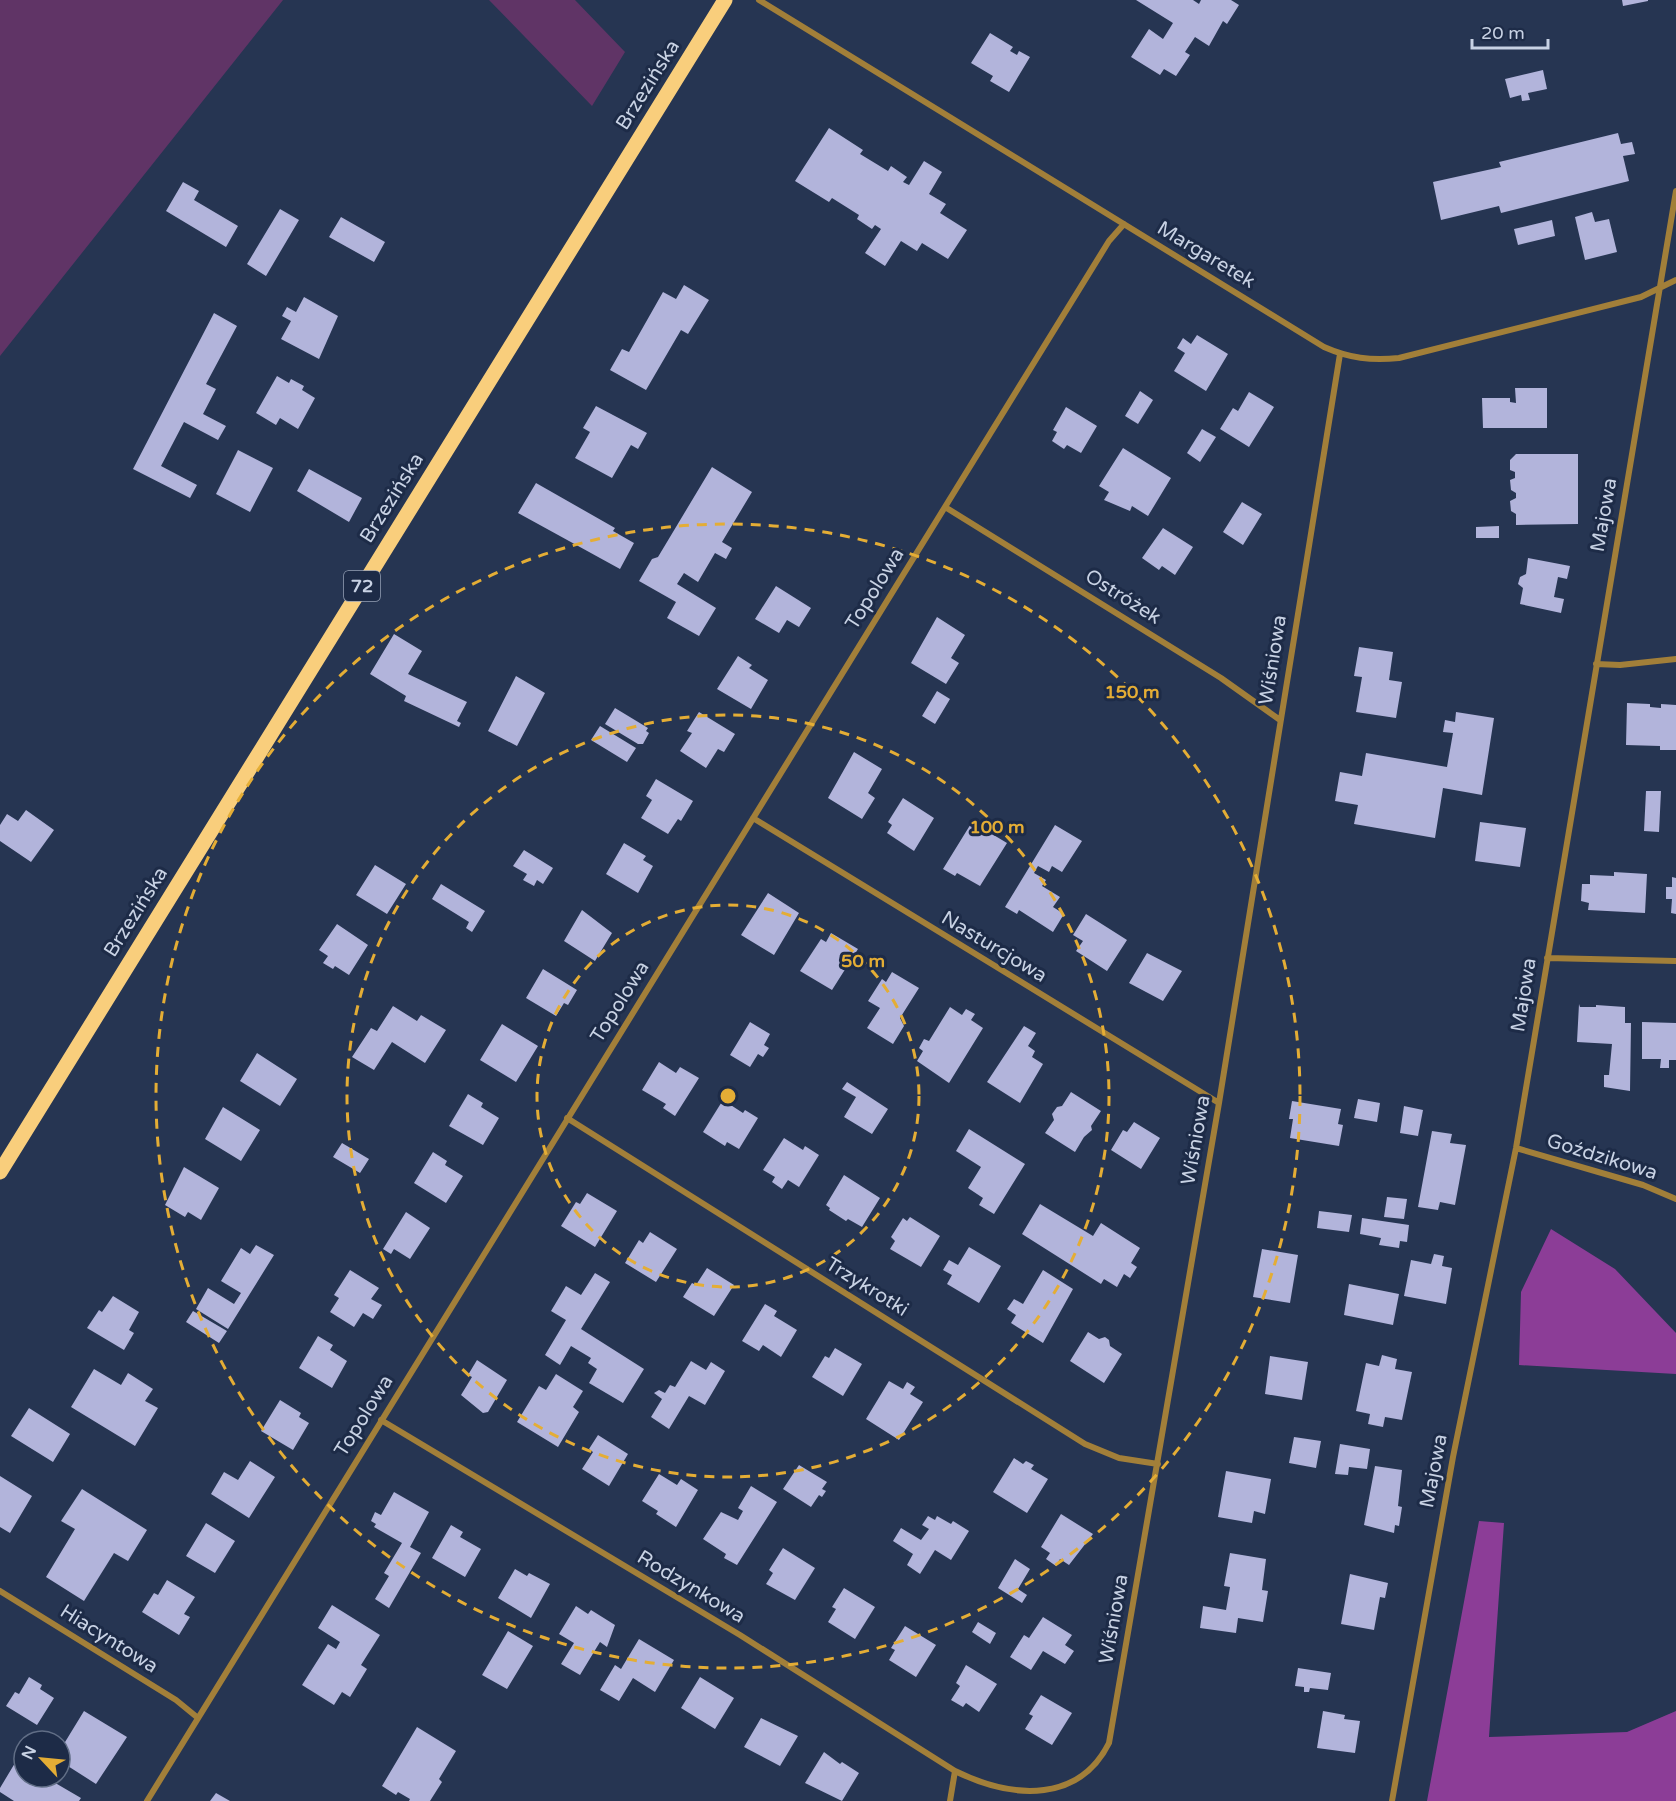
<svg xmlns="http://www.w3.org/2000/svg" width="1676" height="1801" viewBox="0 0 1676 1801" font-family="'Varela Round',sans-serif">
<rect width="100%" height="100%" fill="#263552"/>
<path fill="#603466" d="M0,0H283L0,356Z
M489,0H575L625,52L592,106Z"/>
<path fill="#8c3d97" d="M1551,1229L1615,1269L1676,1333V1374L1519,1365L1521,1292Z
M1479,1521L1504,1523L1489,1737L1627,1732L1676,1711V1801H1427Z"/>
<path fill="#b2b4db" d="M1136,0H1193L1199,4L1201,0H1231L1239,5L1227,24L1223,21L1209,46L1195,37L1185,52L1190,55L1176,76L1164,69L1160,75L1131,57L1149,29L1163,39L1173,23Z
M1622,0H1648V1L1623,6Z
M990,33L1013,47L1010,51L1017,55L1019,51L1030,57L1009,92L990,81L993,76L971,63Z
M1543,70L1547,89L1528,93L1530,100L1522,101L1521,95L1510,98L1505,79Z
M829,128L863,150L860,154L888,171L891,166L907,177L903,182L909,185L924,161L942,172L929,194L946,204L940,213L967,230L948,259L922,243L917,251L901,241L885,266L865,253L881,229L875,225L872,229L857,219L859,215L832,198L829,202L795,181Z
M1618,133L1621,144L1632,142L1635,154L1623,156L1629,181L1501,213L1499,206L1441,220L1433,182L1501,167L1499,162Z
M183,182L199,191L194,200L238,226L226,247L166,211Z
M280,209L299,220L266,276L247,264Z
M1592,212L1595,222L1609,219L1617,252L1585,260L1575,217Z
M341,217L385,242L374,262L329,237Z
M1552,220L1555,236L1518,245L1514,229Z
M684,285L709,300L688,334L681,330L646,390L610,370L622,349L629,352L663,292L676,299Z
M304,297L338,316L319,359L281,339L291,321L282,316L287,307L296,312Z
M214,313L237,326L206,384L216,389L203,414L226,426L218,440L184,422L161,466L197,485L190,498L133,469Z
M1197,335L1228,354L1206,391L1174,371L1185,353L1177,348L1183,338L1191,344Z
M277,376L289,383L291,379L304,386L302,390L315,398L298,429L280,418L276,425L256,413Z
M1515,388H1547V428H1483L1482,398H1510V402L1516,403Z
M1140,391L1153,400L1138,424L1125,416Z
M1249,392L1274,407L1249,447L1220,429L1233,408L1238,411Z
M596,406L647,433L638,449L631,445L612,478L575,458L590,432L583,428Z
M1066,407L1097,426L1081,453L1067,445L1064,449L1052,441L1057,432L1053,430Z
M1202,429L1216,437L1200,462L1187,453Z
M1123,448L1171,478L1148,516L1132,506L1130,511L1104,500L1109,492L1099,486Z
M238,450L273,468L250,512L216,494Z
M1516,454H1578V524L1516,525V514L1511,511L1510,501L1516,498V493L1511,490L1510,480L1515,478V472L1510,470V460Z
M712,467L752,492L722,542L732,548L726,559L715,553L698,582L684,573L677,584L716,608L699,636L667,618L676,602L639,581L652,559L658,557Z
M309,469L362,498L349,522L297,491Z
M536,483L615,528L613,531L634,543L620,569L518,513Z
M1242,502L1262,514L1243,545L1223,532Z
M1499,526V538H1476V527Z
M1163,528L1193,547L1175,575L1162,566L1159,570L1142,558Z
M1528,558L1570,566L1567,579L1558,577L1554,597L1564,599L1561,613L1520,604L1523,588L1518,584L1520,577L1526,574Z
M776,586L811,608L799,627L787,620L779,633L755,619Z
M937,617L965,635L951,658L959,663L946,684L911,663Z
M394,634L422,651L408,674L467,702L457,721L461,723L459,727L404,701L406,696L370,674Z
M1359,647L1393,652L1389,680L1402,682L1396,718L1356,712L1362,677L1354,676Z
M738,656L752,665L749,668L768,680L751,709L717,689Z
M516,676L545,693L517,746L488,731Z
M937,691L950,699L935,724L922,716Z
M1627,703L1650,704V707L1661,708V704L1676,705V750H1660V746L1626,745Z
M615,708L648,728L646,731L649,733L643,744H638L605,724Z
M699,712L735,734L724,752L718,749L706,768L680,751L692,733L687,731Z
M1456,712L1494,718L1482,795L1443,788L1435,838L1354,824L1358,805L1335,801L1340,772L1362,776L1366,753L1447,767L1453,733L1443,732L1445,720L1455,722Z
M600,726L636,748L627,762L591,740Z
M854,752L882,769L868,793L875,798L862,819L828,798Z
M656,779L693,801L681,821L678,819L668,834L641,818L652,800L646,796Z
M1646,791H1661L1659,832L1644,831Z
M903,798L934,818L914,851L887,833L892,825L888,822Z
M26,810L54,830L31,862L0,841V825L7,814L18,821Z
M972,822L1007,843L980,886L957,873L955,876L943,869Z
M1480,822L1526,828L1520,867L1475,861Z
M1055,825L1082,841L1062,872L1052,866L1049,872L1038,866L1034,873L1046,880L1042,886L1060,897L1053,907L1064,914L1053,932L1019,910L1017,914L1005,907Z
M624,843L646,856L643,860L653,866L638,893L606,874Z
M524,850L553,868L543,884L537,880L534,886L523,880L527,874L513,866Z
M375,865L406,884L387,914L356,895Z
M1614,872L1647,874L1645,913L1588,910L1589,903L1581,901L1582,884H1590V875L1614,876Z
M1672,877L1676,878V914L1671,913L1672,899H1666V887H1672Z
M441,884L485,911L472,932L466,928L469,922L432,899Z
M768,893L799,913L774,955L741,935Z
M582,910L612,933L595,961L564,941Z
M1086,914L1127,940L1107,971L1076,951L1083,941L1073,935Z
M337,924L368,945L349,975L335,966L333,969L323,963L328,956L319,950Z
M831,933L858,949L832,990L800,971L821,939L826,942Z
M1147,953L1182,971L1163,1001L1129,983Z
M543,969L577,990L568,1005L564,1003L556,1016L526,998Z
M892,972L919,988L900,1018L904,1026L893,1044L867,1028L880,1008L868,1001L882,979L886,982Z
M1579,1004L1580,1007H1596V1005L1625,1007V1023H1631L1630,1091L1604,1087V1075H1609L1612,1044L1577,1042Z
M393,1006L417,1021L421,1015L446,1030L425,1063L392,1042L374,1070L352,1057L371,1028L377,1031Z
M950,1007L962,1015L966,1009L975,1014L971,1020L983,1028L949,1083L917,1061L923,1051L919,1048L924,1039L929,1041Z
M750,1022L770,1034L764,1045L769,1048L763,1057L758,1054L750,1067L730,1055Z
M1642,1022L1676,1023V1060H1669V1068H1660L1661,1059H1642Z
M502,1024L538,1046L516,1082L480,1060Z
M1024,1026L1036,1033L1028,1046L1035,1051L1032,1057L1043,1064L1020,1103L987,1082Z
M257,1053L297,1079L280,1106L240,1081Z
M659,1062L676,1073L680,1067L699,1078L675,1116L663,1108L666,1104L642,1090Z
M847,1082L888,1109L872,1134L844,1117L856,1097L842,1089Z
M1071,1092L1101,1111L1091,1126L1092,1130L1084,1137L1075,1152L1045,1133L1054,1120L1052,1114L1057,1107L1062,1106Z
M468,1094L483,1103L481,1107L499,1118L483,1145L449,1126Z
M1358,1099L1380,1103L1377,1122L1354,1118Z
M723,1100L743,1113L745,1110L758,1118L739,1149L727,1142L725,1146L703,1132Z
M1292,1101L1341,1109L1338,1124L1343,1125L1339,1146L1290,1138L1293,1119H1289Z
M1404,1106L1423,1110L1418,1136L1400,1133Z
M223,1107L260,1130L241,1161L205,1139Z
M1134,1122L1160,1138L1141,1169L1111,1150L1123,1130L1127,1132Z
M969,1129L1025,1164L994,1214L979,1205L983,1198L968,1188L981,1167L956,1151Z
M1432,1131L1452,1134L1450,1143L1466,1145L1455,1205L1440,1202L1438,1210L1418,1207Z
M784,1138L803,1150L805,1146L819,1155L799,1187L788,1180L782,1189L772,1182L775,1177L763,1170Z
M342,1143L369,1159L360,1173L333,1157Z
M433,1152L447,1161L445,1165L463,1176L446,1203L414,1183Z
M184,1167L219,1188L201,1220L188,1212L185,1217L165,1205Z
M844,1175L880,1198L862,1227L848,1219L846,1221L829,1210L830,1208L826,1205Z
M587,1193L617,1211L595,1247L561,1226L576,1202L580,1204Z
M1387,1197L1407,1199L1404,1219L1384,1217Z
M1040,1204L1093,1236L1101,1223L1140,1248L1131,1263L1137,1267L1130,1278L1124,1274L1117,1287L1104,1279L1101,1284L1022,1234Z
M1319,1211L1352,1215L1349,1232L1317,1228Z
M406,1212L430,1228L410,1259L394,1249L391,1254L383,1249Z
M910,1217L940,1236L921,1267L890,1249L895,1241L891,1237L903,1218L907,1221Z
M1362,1218L1409,1225L1407,1242L1400,1241L1399,1248L1379,1245L1381,1238L1360,1234Z
M650,1232L677,1249L656,1282L625,1263L639,1240L643,1243Z
M256,1245L274,1255L228,1329L196,1309L208,1288L234,1304L241,1293L221,1281L241,1248L250,1254Z
M969,1247L1001,1266L979,1303L947,1284L952,1275L943,1270L949,1260L958,1265Z
M1262,1249L1298,1255L1290,1303L1253,1297Z
M1434,1254L1444,1256L1442,1266L1452,1268L1446,1304L1404,1296L1411,1260L1431,1264Z
M707,1268L734,1285L714,1316L683,1297L692,1283L696,1285Z
M350,1270L379,1288L371,1299L382,1305L373,1319L363,1313L354,1327L330,1312L339,1298L334,1295Z
M1043,1270L1073,1289L1043,1343L1011,1323L1016,1315L1007,1309L1014,1299L1023,1304Z
M595,1273L610,1282L581,1329L644,1369L623,1403L589,1383L597,1369L588,1363L591,1358L571,1346L560,1365L545,1355L566,1320L551,1311L566,1286L581,1295Z
M1349,1284L1399,1294L1393,1325L1344,1315Z
M113,1296L139,1312L129,1330L134,1333L124,1350L87,1328L99,1310L102,1312Z
M765,1304L777,1311L774,1316L797,1330L781,1357L763,1345L759,1351L742,1341Z
M193,1311L227,1331L219,1343L186,1322Z
M1088,1332L1099,1339L1105,1337L1109,1340L1110,1346L1122,1354L1104,1383L1070,1361Z
M318,1336L333,1345L330,1350L347,1361L332,1388L299,1368Z
M835,1348L862,1364L843,1396L812,1377L825,1356L829,1358Z
M1382,1355L1397,1359L1395,1369L1412,1372L1402,1420L1385,1417L1383,1427L1368,1424L1370,1414L1356,1411L1366,1363L1379,1366Z
M1270,1356L1308,1362L1302,1400L1265,1394Z
M477,1360L507,1380L488,1412L483,1413L461,1395L472,1377L468,1375Z
M691,1361L706,1370L711,1362L725,1371L705,1405L689,1396L669,1429L651,1417L662,1399L654,1393L659,1390L665,1393L670,1385L675,1387Z
M94,1369L121,1385L128,1373L153,1389L145,1401L158,1408L135,1446L71,1407Z
M556,1374L583,1391L573,1407L579,1412L558,1447L517,1422L539,1386L546,1390Z
M889,1381L903,1389L907,1382L915,1387L910,1394L923,1402L899,1440L866,1419Z
M280,1400L301,1413L299,1417L309,1423L293,1450L261,1431Z
M29,1408L70,1434L53,1462L11,1436Z
M598,1435L628,1454L609,1486L582,1469L593,1452L589,1449Z
M1294,1437L1321,1441L1316,1468L1289,1463Z
M1340,1444L1370,1449L1367,1469L1349,1467L1348,1475L1335,1474Z
M1014,1458L1023,1464L1026,1461L1034,1465L1031,1469L1048,1479L1027,1513L993,1492Z
M250,1461L275,1477L249,1518L211,1494L224,1472L238,1480Z
M799,1465L827,1482L822,1489L826,1491L822,1497L819,1495L811,1507L783,1489Z
M1375,1466L1402,1470L1398,1506L1402,1507L1399,1526L1395,1525L1394,1533L1364,1525Z
M1226,1471L1271,1479L1265,1514L1254,1511L1252,1523L1218,1517Z
M659,1474L677,1485L681,1479L698,1490L676,1527L656,1514L658,1511L642,1501Z
M0,1476L32,1496L10,1533L0,1527Z
M751,1486L777,1502L737,1565L724,1558L726,1554L703,1539L721,1512L738,1520L743,1511L738,1508Z
M82,1489L147,1530L128,1561L114,1553L84,1601L46,1577L75,1529L61,1521Z
M394,1492L429,1512L410,1547L421,1553L389,1608L375,1599L389,1576L384,1573L402,1543L374,1527L376,1524L371,1521L375,1512L381,1515Z
M1061,1514L1093,1534L1069,1565L1060,1559L1056,1566L1046,1559L1050,1553L1041,1547Z
M928,1516L935,1520L937,1516L951,1524L953,1521L969,1531L951,1560L935,1550L920,1574L907,1565L913,1554L893,1541L901,1528L921,1540L929,1529L922,1525Z
M206,1523L235,1541L215,1573L186,1556Z
M451,1525L463,1532L460,1537L481,1549L465,1577L432,1558Z
M783,1548L815,1568L795,1600L766,1584L773,1573L769,1570Z
M1230,1553L1266,1559L1262,1590L1268,1591L1263,1622L1238,1618L1236,1633L1200,1628L1203,1606L1226,1610L1230,1587L1224,1586Z
M1015,1559L1030,1569L1018,1589L1027,1595L1022,1603L998,1588Z
M515,1569L527,1576L529,1573L550,1584L531,1618L498,1598Z
M1350,1574L1388,1583L1385,1598L1380,1597L1374,1630L1341,1624Z
M167,1580L195,1597L184,1614L190,1617L179,1635L142,1612L154,1593L158,1595Z
M844,1588L875,1607L855,1639L828,1622L836,1609L832,1607Z
M332,1605L380,1635L361,1665L367,1669L350,1697L342,1692L334,1705L302,1685L328,1644L336,1649L340,1642L318,1628Z
M576,1606L588,1614L591,1610L615,1625L607,1647L600,1642L580,1675L561,1664L574,1643L559,1634Z
M1043,1617L1072,1635L1065,1645L1074,1651L1065,1664L1043,1651L1031,1670L1010,1657L1024,1635L1029,1638Z
M978,1622L996,1633L990,1644L972,1632Z
M905,1626L936,1645L916,1677L889,1660L895,1650L891,1648Z
M508,1631L533,1646L507,1689L482,1675Z
M639,1639L674,1660L655,1692L633,1678L619,1701L600,1690L615,1665L621,1669Z
M966,1665L997,1684L979,1712L966,1703L963,1707L951,1700L960,1686L956,1683Z
M1298,1668L1331,1673L1328,1690L1310,1688L1309,1692H1304V1687L1295,1686Z
M29,1677L42,1685L40,1689L54,1698L37,1725L6,1706L15,1692L19,1694Z
M700,1677L734,1698L715,1729L681,1708Z
M1041,1695L1072,1713L1052,1745L1025,1729L1033,1716L1029,1714Z
M84,1711L127,1737L96,1784L60,1761L62,1747Z
M1323,1711L1345,1715L1344,1719L1360,1721L1355,1753L1317,1748Z
M761,1718L798,1736L780,1766L744,1747Z
M417,1727L456,1751L439,1779L442,1782L430,1801H409L410,1799L398,1792L396,1795L382,1786Z
M824,1752L840,1764L842,1762L859,1773L842,1801L805,1783Z
M21,1753L24,1755V1777H45L81,1798L79,1801H14L0,1792V1788Z
M216,1793L230,1801H210Z"/>
<g fill="none" stroke-linecap="round" stroke-linejoin="round">
<path stroke="#a27f39" stroke-width="6" d="M759,0L1324,347C1349,358 1371,361 1399,358L1641,297L1676,280
M945,507L1221,678L1280,720
M1596,664L1620,665L1676,659
M753,818L1219,1103
M1547,958L1676,961
M567,1118L1085,1444L1119,1458L1158,1464
M1516,1148L1643,1185L1676,1199
M381,1420L740,1635L955,1771L950,1801
M0,1591L176,1700L198,1718
M955,1771C1016,1801 1080,1801 1109,1743L1219,1103L1340,354
M147,1801L1109,241L1124,224
M1392,1801L1453,1457L1516,1148L1676,191"/>
<path stroke="#f9ce7c" stroke-width="15" d="M0,1172L725,0"/>
</g>
<g fill="none" stroke="#e4ad35" stroke-width="3" stroke-dasharray="10 8">
<circle cx="728" cy="1096" r="191"/>
<circle cx="728" cy="1096" r="381"/>
<circle cx="728" cy="1096" r="572"/>
</g>
<g text-anchor="middle" dominant-baseline="central" stroke-width="6" stroke-linejoin="round" paint-order="stroke">
<rect fill="#1d2b47" stroke="#95a0b5" stroke-width="1.5" x="344" y="571" width="36" height="30" rx="4.5"/>
<g font-size="18" font-weight="bold" fill="#c8d2e4">
<text x="362" y="586">72</text>
</g>
<g font-size="20" fill="#c8d2e4" stroke="#1d2b47">
<text transform="translate(648 85) rotate(-58)">Brzezińska</text>
<text transform="translate(1206 255) rotate(31)">Margaretek</text>
<text transform="translate(392 498) rotate(-58)">Brzezińska</text>
<text transform="translate(1604 515) rotate(-80)">Majowa</text>
<text transform="translate(875 589) rotate(-58)">Topolowa</text>
<text transform="translate(1123 597) rotate(32)">Ostróżek</text>
<text transform="translate(1273 660) rotate(-81)">Wiśniowa</text>
<text transform="translate(136 912) rotate(-58)">Brzezińska</text>
<text transform="translate(994 947) rotate(31)">Nasturcjowa</text>
<text transform="translate(1524 995) rotate(-81)">Majowa</text>
<text transform="translate(620 1002) rotate(-58)">Topolowa</text>
<text transform="translate(1196 1140) rotate(-80)">Wiśniowa</text>
<text transform="translate(1602 1157) rotate(17)">Goździkowa</text>
<text transform="translate(867 1287) rotate(32)">Trzykrotki</text>
<text transform="translate(364 1416) rotate(-58)">Topolowa</text>
<text transform="translate(1434 1471) rotate(-79)">Majowa</text>
<text transform="translate(691 1587) rotate(31)">Rodzynkowa</text>
<text transform="translate(1114 1619) rotate(-80)">Wiśniowa</text>
<text transform="translate(109 1639) rotate(32)">Hiacyntowa</text>
</g>
</g>
<circle cx="728" cy="1096" r="9" fill="#e4ad35" stroke="#1d2b47" stroke-width="3"/>
<g font-size="18" text-anchor="middle" font-weight="bold" fill="#e4ad35" stroke="#1d2b47" stroke-width="6" stroke-linejoin="round" paint-order="stroke">
<text x="1132" y="698">150 m</text>
<text x="997" y="833">100 m</text>
<text x="863" y="967">50 m</text>
</g>
<g transform="translate(42 1759) rotate(296)"><circle r="28" fill="#1d2b47" stroke="#616e86" stroke-width="1.5"/>
<path d="M0-4.5L10 22L0 15L-10 22Z" fill="#e4ad35"/>
<text y="-9" font-size="16" font-weight="bold" text-anchor="middle" fill="#c8d2e4">N</text>
</g>
<path d="M1472 39v9h76v-9" fill="none" stroke="#c8d2e4" stroke-width="3"/>
<text x="1481" y="39" font-size="18" fill="#c8d2e4" stroke="#1d2b47" stroke-width="4.5" paint-order="stroke">20 m</text>
</svg>
